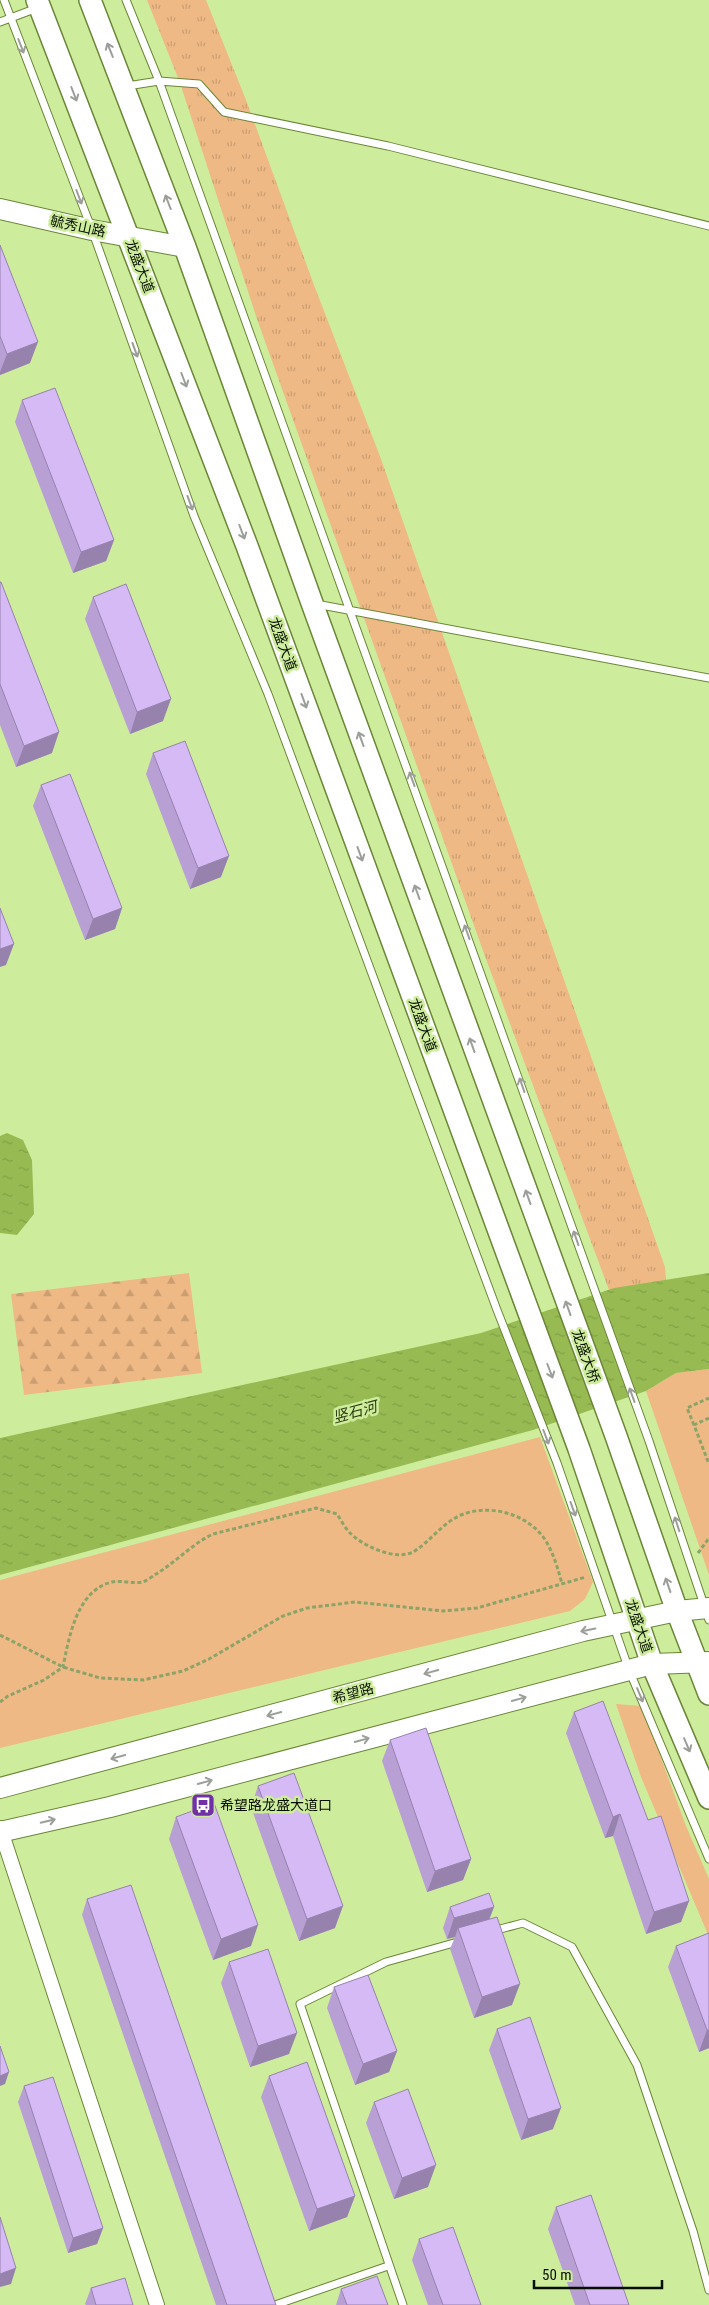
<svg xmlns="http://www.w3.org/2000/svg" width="709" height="2305" viewBox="0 0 709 2305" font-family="'Roboto Condensed','Noto Sans SC',sans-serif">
<defs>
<pattern id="grass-tufts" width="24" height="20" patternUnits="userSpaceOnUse" patternTransform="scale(1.25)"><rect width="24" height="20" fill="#eeb985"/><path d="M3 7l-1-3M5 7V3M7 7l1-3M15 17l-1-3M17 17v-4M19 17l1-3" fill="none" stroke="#cb9e71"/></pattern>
<pattern id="forest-firs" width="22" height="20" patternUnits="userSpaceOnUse" patternTransform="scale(1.25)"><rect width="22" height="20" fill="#eeb985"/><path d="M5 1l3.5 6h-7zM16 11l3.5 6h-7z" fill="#cb9e71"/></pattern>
<pattern id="water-ripples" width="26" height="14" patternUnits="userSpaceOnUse" patternTransform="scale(1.25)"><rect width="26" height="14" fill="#97bb52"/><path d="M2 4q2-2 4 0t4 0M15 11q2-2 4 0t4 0" fill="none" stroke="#81a046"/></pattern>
</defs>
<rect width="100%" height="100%" fill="#ceed9c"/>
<path fill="url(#grass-tufts)" d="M147,0H206L246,100L314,285L381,459L665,1267L666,1280L609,1290L486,959L257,319L180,83Z"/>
<path fill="url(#forest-firs)" d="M189,1273L202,1373L24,1395L11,1294Z"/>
<path fill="#eeb985" d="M709,1369V1575L646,1391L676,1373Z
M540,1437L593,1582L585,1599L570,1611L0,1748V1580Z
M616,1704L642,1706L686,1826L709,1879V1937L641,1777Z"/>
<path fill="url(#water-ripples)" d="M7,1133L23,1140L32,1160L34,1214L17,1235L0,1233V1136Z
M709,1273V1369L676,1373L646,1391L533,1430L0,1575V1438L481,1333L614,1288Z"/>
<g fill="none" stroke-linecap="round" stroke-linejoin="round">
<g stroke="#6b8638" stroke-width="9">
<path id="lane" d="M4,0L92,230L194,516L268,694L497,1310L557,1463L629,1670L709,1859
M126,0L159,81L649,1441L709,1620
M0,22L37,8
M127,86L159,81L199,84L224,112L388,146L709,226
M316,604L709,678
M493,1931L523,1923L572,1947L637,2065L693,2231L709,2290
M275,2305L388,2266
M403,2305L300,2004L386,1962L461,1941"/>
</g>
<g stroke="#6b8638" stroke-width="16">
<path id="street" d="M0,1828L157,2305"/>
</g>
<g stroke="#6b8638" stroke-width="22">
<path id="secondary" d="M0,209L92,230L185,247
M0,1788L583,1631L677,1611L709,1608
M0,1832L110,1807L629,1670L652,1664L709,1662"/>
</g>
<g stroke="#6b8638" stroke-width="24">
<path id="primary" d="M37,0L247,546L579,1449L652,1664L709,1798
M90,0L185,247L312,603L616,1436L677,1611L709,1694"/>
</g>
<path stroke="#8ca368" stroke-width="3" stroke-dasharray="4 2.5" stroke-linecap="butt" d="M709,1418L694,1425L709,1464
M694,1425L687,1408L709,1398
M698,1553L709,1538
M0,1635L63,1667L100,1678L143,1680L183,1671L209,1659L283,1616L307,1608L355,1602L443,1611L477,1608L586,1577
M0,1702L8,1696L44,1680L63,1667C69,1637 77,1590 112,1582C122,1580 134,1584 143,1582C148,1580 153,1576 156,1574C176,1562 192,1544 213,1534L316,1508L337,1514C341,1520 345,1528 350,1533C363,1546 395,1561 413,1552C430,1542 442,1523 461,1515C490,1503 529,1514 546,1541C554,1555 558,1569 562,1584"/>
<use href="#lane" stroke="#fff" stroke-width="7"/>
<use href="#street" stroke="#fff" stroke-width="14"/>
<use href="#secondary" stroke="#fff" stroke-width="20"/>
<use href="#primary" stroke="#fff" stroke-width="21"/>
</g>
<path fill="#b8a0d4" d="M0,245L30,363L0,375Z
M22,400L114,540L106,561L73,573L15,422Z
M0,582L52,753L16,767L0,725Z
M93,597L163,721L130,734L85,619Z
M153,753L221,877L190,889L146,774Z
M41,785L122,908L115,929L85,940L33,806Z
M574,1712L648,1820L689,1901L681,1922L646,1934L613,1836L605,1838L566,1733Z
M390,1740L471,1859L463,1880L427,1892L382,1761Z
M258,1786L335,1928L299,1941L251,1807Z
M176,1817L251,1946L213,1960L169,1839Z
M87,1899L276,2305H216L82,1915Z
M450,1907H494L489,1919L512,2005L474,2018L450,1949L455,1937L447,1939L443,1928Z
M709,1933V2048L699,2052L668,1967L676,1946Z
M229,1962L289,2054L250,2067L221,1983Z
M334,1987L397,2051L389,2072L355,2085L327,2008Z
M497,2029L553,2129L521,2140L489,2050Z
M269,2076L355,2196L347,2217L309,2231L261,2097Z
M24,2086L103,2228L97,2244L68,2253L18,2102Z
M374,2102L428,2187L394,2199L366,2123Z
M556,2207L629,2305H575L548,2229Z
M419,2239L481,2305H428L412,2260Z
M91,2288L133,2305H86L85,2304Z
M341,2289L388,2305H336Z"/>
<path fill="#9682ac" d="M38,342L30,363L0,375V372L7,354Z
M114,540L106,561L73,573L81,552Z
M171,699L163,721L130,734L137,712Z
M59,732L52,753L16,767L24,746Z
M229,856L221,877L190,889L198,868Z
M122,908L115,929L85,940L93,919Z
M14,944L6,965L0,967V949Z
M620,1814L613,1836L605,1838L613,1817Z
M471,1859L463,1880L427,1892L435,1871Z
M689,1901L681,1922L646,1934L654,1912Z
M343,1906L335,1928L299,1941L307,1919Z
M494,1907L486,1928H458L455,1937L447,1939L454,1918Z
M258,1925L251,1946L213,1960L221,1939Z
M520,1984L512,2005L474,2018L482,1997Z
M707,2030H709V2048L699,2052Z
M297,2033L289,2054L250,2067L258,2046Z
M397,2051L389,2072L355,2085L363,2064Z
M9,2072L5,2084L0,2086V2076Z
M561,2108L553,2129L521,2140L528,2119Z
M436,2165L428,2187L394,2199L402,2178Z
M355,2196L347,2217L309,2231L317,2209Z
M103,2228L97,2244L68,2253L73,2238Z
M16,2268L11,2284L0,2287V2274Z"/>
<path fill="#d6baf6" stroke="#9682ac" d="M0,245L38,342L7,354L0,336Z
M55,388L114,540L81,552L22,400Z
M0,582H1L59,732L24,746L0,684Z
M126,584L171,699L137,712L93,597Z
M185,741L229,856L198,868L153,753Z
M70,774L122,908L93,919L41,785Z
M0,908L14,944L0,949Z
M603,1701L648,1820L661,1816L689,1901L654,1912L620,1814L613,1817L574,1712Z
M426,1728L471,1859L435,1871L390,1740Z
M294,1773L343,1906L307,1919L258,1786Z
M214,1803L258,1925L221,1939L176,1817Z
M131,1885L276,2305H227L87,1899Z
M489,1893L494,1907L454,1918L450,1907Z
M497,1917L520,1984L482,1997L458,1928Z
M709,1933V2030H707L676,1946Z
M268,1949L297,2033L258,2046L229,1962Z
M368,1975L397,2051L363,2064L334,1987Z
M530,2017L561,2108L528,2119L497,2029Z
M0,2046L9,2072L0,2076Z
M307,2062L355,2196L317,2209L269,2076Z
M53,2077L103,2228L73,2238L24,2086Z
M408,2089L436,2165L402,2178L374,2102Z
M591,2195L629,2305H590L556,2207Z
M0,2217L16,2268L0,2274Z
M453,2227L481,2305H443L419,2239Z
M377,2276L388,2305H347L341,2289Z
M125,2278L133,2305H96L91,2288Z"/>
<defs><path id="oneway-shaft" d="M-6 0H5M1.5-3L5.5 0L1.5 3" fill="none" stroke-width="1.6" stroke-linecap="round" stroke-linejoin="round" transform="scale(1.25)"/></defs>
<g stroke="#9c9f99">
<use href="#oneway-shaft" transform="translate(21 46) rotate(69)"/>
<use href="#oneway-shaft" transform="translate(110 50) rotate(-112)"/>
<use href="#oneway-shaft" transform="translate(74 94) rotate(69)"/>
<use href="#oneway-shaft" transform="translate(79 197) rotate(69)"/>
<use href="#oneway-shaft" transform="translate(168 202) rotate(-111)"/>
<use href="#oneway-shaft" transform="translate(135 350) rotate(70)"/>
<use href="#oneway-shaft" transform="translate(184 380) rotate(69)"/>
<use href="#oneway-shaft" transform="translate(190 503) rotate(70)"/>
<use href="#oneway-shaft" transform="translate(242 532) rotate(69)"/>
<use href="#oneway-shaft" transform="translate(304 701) rotate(70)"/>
<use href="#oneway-shaft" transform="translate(361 739) rotate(-110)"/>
<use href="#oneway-shaft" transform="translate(412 779) rotate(-110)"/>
<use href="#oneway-shaft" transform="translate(360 854) rotate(70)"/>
<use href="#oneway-shaft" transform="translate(417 892) rotate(-110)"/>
<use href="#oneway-shaft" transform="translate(467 932) rotate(-110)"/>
<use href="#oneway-shaft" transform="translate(472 1045) rotate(-110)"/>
<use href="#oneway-shaft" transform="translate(522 1085) rotate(-109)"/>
<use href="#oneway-shaft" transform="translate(528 1197) rotate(-110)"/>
<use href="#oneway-shaft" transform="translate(576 1238) rotate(-109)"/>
<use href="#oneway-shaft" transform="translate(568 1308) rotate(-110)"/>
<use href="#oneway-shaft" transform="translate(550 1371) rotate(69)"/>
<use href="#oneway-shaft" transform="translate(632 1395) rotate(-110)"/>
<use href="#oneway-shaft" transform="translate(546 1437) rotate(69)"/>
<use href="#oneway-shaft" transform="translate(573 1509) rotate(70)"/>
<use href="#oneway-shaft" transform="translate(677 1524) rotate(-108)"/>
<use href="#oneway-shaft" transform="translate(668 1585) rotate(-109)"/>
<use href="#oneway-shaft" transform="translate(588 1630) rotate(168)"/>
<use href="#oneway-shaft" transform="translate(431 1672) rotate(165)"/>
<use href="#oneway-shaft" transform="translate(640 1695) rotate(67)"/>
<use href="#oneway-shaft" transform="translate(519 1699) rotate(-15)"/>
<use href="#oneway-shaft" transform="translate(274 1714) rotate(165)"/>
<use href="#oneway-shaft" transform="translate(362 1740) rotate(-15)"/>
<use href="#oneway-shaft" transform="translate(687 1745) rotate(67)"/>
<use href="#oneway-shaft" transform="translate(118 1757) rotate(165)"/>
<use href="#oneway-shaft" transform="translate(205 1782) rotate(-15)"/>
<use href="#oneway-shaft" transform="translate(48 1821) rotate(-13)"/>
</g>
<defs>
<g id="bus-square" transform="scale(1.25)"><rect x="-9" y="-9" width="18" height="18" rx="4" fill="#7130a5" stroke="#ceed9c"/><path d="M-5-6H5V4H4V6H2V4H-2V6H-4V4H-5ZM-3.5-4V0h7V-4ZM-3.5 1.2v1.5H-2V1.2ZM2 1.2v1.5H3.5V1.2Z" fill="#fff"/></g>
</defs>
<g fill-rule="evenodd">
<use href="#bus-square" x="203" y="1805"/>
</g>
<g text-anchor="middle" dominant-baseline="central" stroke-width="5" stroke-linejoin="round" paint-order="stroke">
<g font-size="14" fill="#070f00" stroke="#ceed9c">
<text transform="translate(78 226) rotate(12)">毓秀山路</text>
<text transform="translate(140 266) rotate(69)">龙盛大道</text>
<text transform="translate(283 644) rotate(70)">龙盛大道</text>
<text transform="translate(423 1025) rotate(70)">龙盛大道</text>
<text transform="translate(586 1356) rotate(70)">龙盛大桥</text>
<text transform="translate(639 1626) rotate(71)">龙盛大道</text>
<text transform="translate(353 1693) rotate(-15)">希望路</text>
</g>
<g font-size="14" fill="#070f00" stroke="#ceed9c" text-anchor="start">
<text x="220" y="1805">希望路龙盛大道口</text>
</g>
<g font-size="15" font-style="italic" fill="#2b3a0e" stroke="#ceed9c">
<text transform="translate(355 1412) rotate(-15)">竖石河</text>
</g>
</g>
<path d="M534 2280v8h128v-8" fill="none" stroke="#070f00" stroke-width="2.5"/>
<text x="542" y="2280" font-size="15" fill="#070f00" stroke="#ceed9c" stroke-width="4" paint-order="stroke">50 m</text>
</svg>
